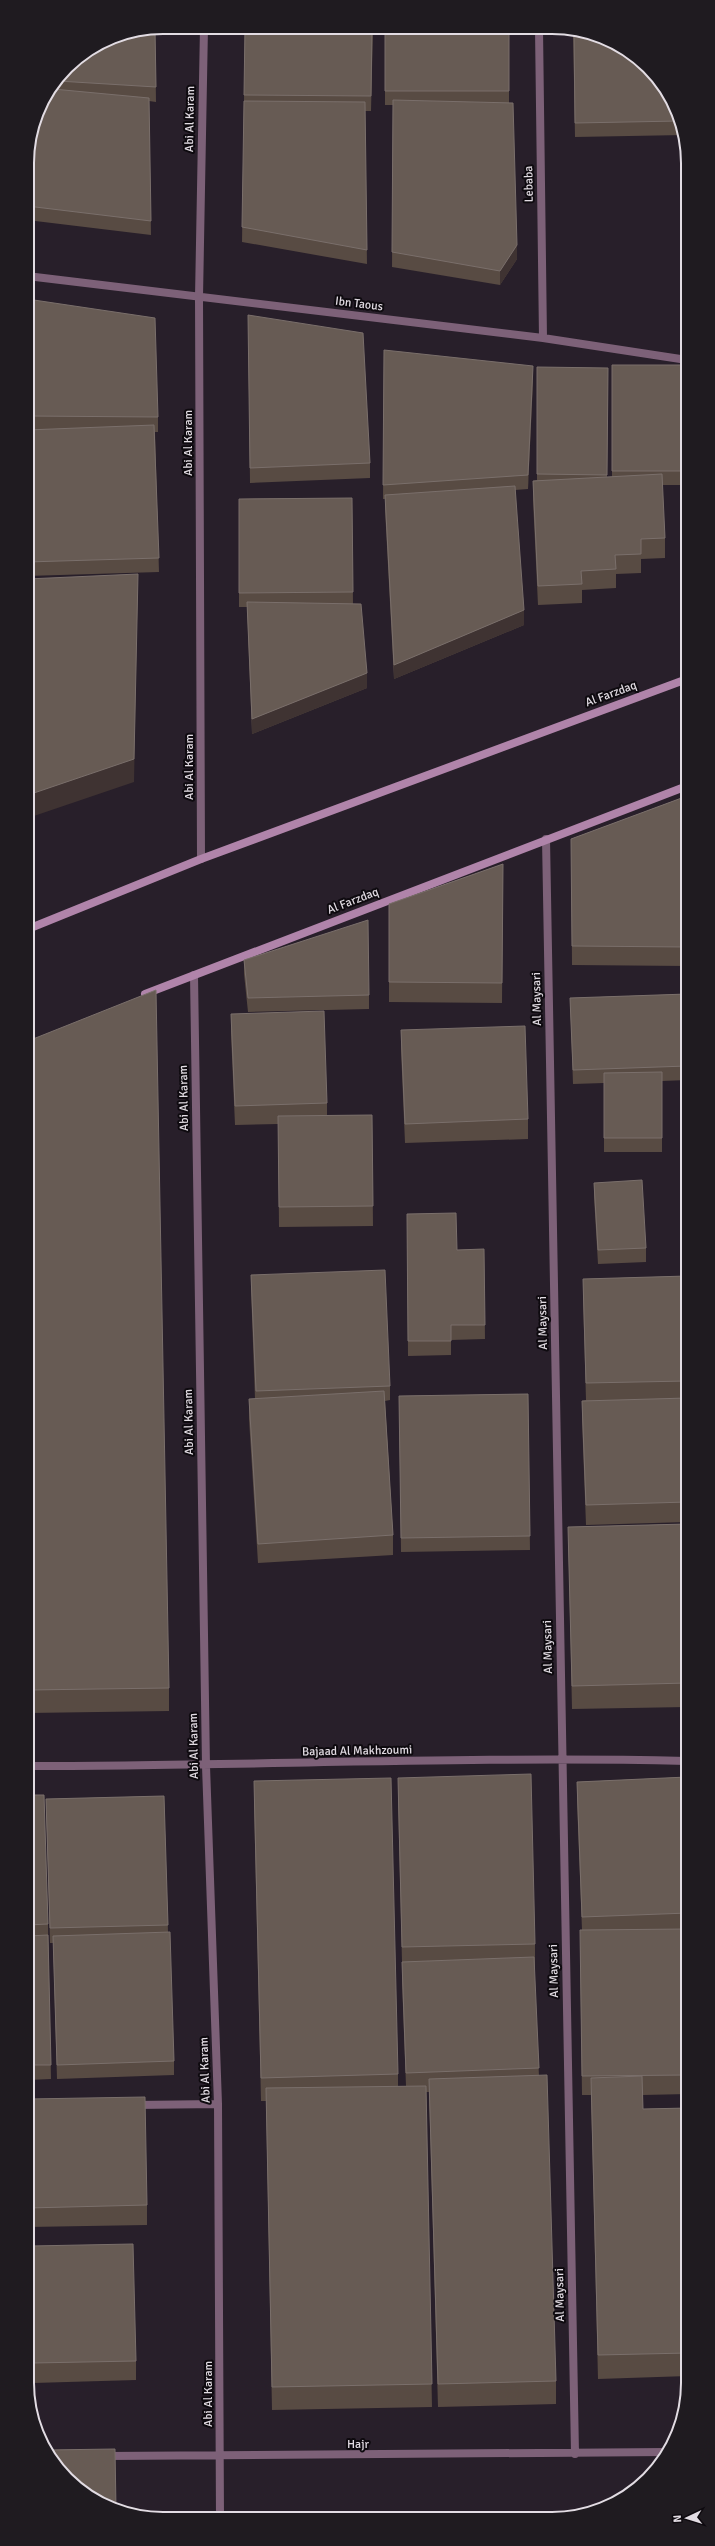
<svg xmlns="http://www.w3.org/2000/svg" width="715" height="2546" viewBox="0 0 715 2546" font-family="Signika,sans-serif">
<rect width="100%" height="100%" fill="#281f2a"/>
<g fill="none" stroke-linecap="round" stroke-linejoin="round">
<path stroke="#7d6178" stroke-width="8" d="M539,29L543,338
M27,276L543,338L687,360
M546,839L575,2454
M201,859L199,297L204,27
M194,975L206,1766L218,2104L220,2517
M28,1766C248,1766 468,1756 687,1761
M135,2105L218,2104
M106,2456L667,2452"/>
<path stroke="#b084aa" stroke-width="8" d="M28,929L201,859L687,679
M145,994L687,786"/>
</g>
<path fill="#584b43" d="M245,28H373L371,111H365L367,264L242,242Z
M385,28L509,29V103L517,259L500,285L392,267L393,105H385Z
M155,29L156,102L149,101L151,235L27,220V155L37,111L67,67Z
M573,30L674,103L684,135L575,137Z
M27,299L158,417V432H155L159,572L27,576Z
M248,315L370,463V478L250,483Z
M384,350L533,381L528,489L515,490L524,625L394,679L385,509V499H383Z
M612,365H683L682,485H662L665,538V558L641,559V573L616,574V588L582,590V603L538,605L533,500V481L537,480V367L608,368L607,477H612Z
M352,498L353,604L367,688L252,734L247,607H239V499Z
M687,796V966L572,965L571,839Z
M503,864L502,1003L389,1002V904Z
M244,960L369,995V1009L248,1012L244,974Z
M687,994V1080L662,1081V1152H604V1083L573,1084L570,998Z
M231,1014L327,1103V1115H372L373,1226L279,1227L278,1124L235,1125L231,1034Z
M401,1030L528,1119V1139L405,1143L401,1050Z
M28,1041L169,1688V1711L28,1713Z
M594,1183L646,1248V1262L598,1264L594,1197Z
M407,1214L457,1250L484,1249L485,1339L451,1340V1355L408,1356Z
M251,1275L390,1386V1400L385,1401L393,1535V1555L258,1563L249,1419V1399H255L251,1289Z
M687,1276V1522L586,1525L582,1420V1401L586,1400L583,1298V1279Z
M528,1394L530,1550L401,1552L399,1396Z
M687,1524V1707L572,1709L568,1527Z
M687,1777L688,2094L643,2095V2109L688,2108V2376L598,2379L591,2095H582L580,1949L582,1930L577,1801V1782Z
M398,1778L535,1944V1967H534L539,2076L556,2381V2404L438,2407L429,2092H426L432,2407L272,2410L266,2101H261L254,1804V1781L398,2074V2086H406L402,1982V1962L398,1801Z
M28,1795L48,1924L51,2079L28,2080Z
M164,1796L168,1932L174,2061V2075L57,2079L53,1943H50L46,1799Z
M28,2099L147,2205V2225L28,2227Z
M31,2246L136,2361V2380L33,2383Z"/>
<path fill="#3f3332" d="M517,245V259L500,285V271Z
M533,366V381L528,489V475Z
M138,574L134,782L28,818V795Z
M524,610V625L394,679V665Z
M367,673V688L252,734V719Z"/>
<path fill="#675b54" stroke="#7a6f6b" d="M245,28H372L371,96L244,95Z
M385,28L509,29V91H385Z
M155,29L156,87L58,81L67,67L111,37Z
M574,30H578L620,45L654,73L674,103L679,121L575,123Z
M53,89L149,98L151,221L27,206V155L37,111Z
M393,100L513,103L517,245L500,271L392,252Z
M244,101L365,102L367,250L242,227Z
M27,299L155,318L158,417L27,416Z
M248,315L363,333L370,463L250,468Z
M384,350L533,366L528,475L383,485Z
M612,365H683L682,471H612Z
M537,367L608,368L607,475L537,474Z
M154,425L159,558L27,562V430Z
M662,474L665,538L641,539V554L615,555L616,569L581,571L582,584L538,586L533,481Z
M515,486L524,610L394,665L385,495Z
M352,498L353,592L239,593V499Z
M138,574L134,759L28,795L27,579Z
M247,602L361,604L367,673L252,719Z
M687,796V947L572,946L571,839Z
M503,864L502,983L389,982V904Z
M368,920L369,995L248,998L244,960Z
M156,990L169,1688L28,1690V1041Z
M687,994V1066L573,1070L570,998Z
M324,1011L327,1103L235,1106L231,1014Z
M525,1026L528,1119L405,1124L401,1030Z
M662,1072V1138H604V1073Z
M372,1115L373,1206L279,1207L278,1116Z
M642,1180L646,1248L598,1250L594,1183Z
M456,1213L457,1250L484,1249L485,1325H451V1341H408L407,1214Z
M385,1270L390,1386L256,1391L251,1275Z
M687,1276V1381L586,1383L583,1279Z
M384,1391L393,1535L258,1544L249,1399Z
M528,1394L530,1536L401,1538L399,1396Z
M687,1398V1502L586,1505L582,1401Z
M687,1524V1683L572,1686L568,1527Z
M531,1774L535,1944L402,1947L398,1778Z
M687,1777L688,1913L582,1917L577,1782Z
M391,1778L398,2074L261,2078L254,1781Z
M28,1795H44L48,1924L28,1925Z
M164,1796L168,1925L50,1928L46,1799Z
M688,1929V2075L582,2076L580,1930Z
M170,1932L174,2061L57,2065L53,1936Z
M48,1935L51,2065H28V1936Z
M534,1957L539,2068L406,2073L402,1962Z
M547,2075L556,2381L438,2384L429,2079Z
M642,2076L643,2109L688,2108V2353L598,2355L591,2078Z
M426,2086L432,2384L272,2387L266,2088Z
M145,2097L147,2205L28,2208V2099Z
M133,2244L136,2361L33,2363L31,2246Z
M115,2449L116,2509L95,2501L61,2473L46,2450Z"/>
<g text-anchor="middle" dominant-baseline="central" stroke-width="4" stroke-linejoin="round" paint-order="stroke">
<g font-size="12" fill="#e2dce3" stroke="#0e0a0f">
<text transform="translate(190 119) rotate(-89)">Abi Al Karam</text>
<text transform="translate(529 184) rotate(-91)">Lebaba</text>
<text transform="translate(359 304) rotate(7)">Ibn Taous</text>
<text transform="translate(188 443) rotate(-90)">Abi Al Karam</text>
<text transform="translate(611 694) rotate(-20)">Al Farzdaq</text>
<text transform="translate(189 767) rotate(-90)">Abi Al Karam</text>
<text transform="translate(353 901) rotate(-21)">Al Farzdaq</text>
<text transform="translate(537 999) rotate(-91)">Al Maysari</text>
<text transform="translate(184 1098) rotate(-91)">Abi Al Karam</text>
<text transform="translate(543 1323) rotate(-91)">Al Maysari</text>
<text transform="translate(189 1422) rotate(-91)">Abi Al Karam</text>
<text transform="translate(548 1647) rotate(-91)">Al Maysari</text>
<text transform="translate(194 1746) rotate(-91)">Abi Al Karam</text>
<text transform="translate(357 1751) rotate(-1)">Bajaad Al Makhzoumi</text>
<text transform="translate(554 1971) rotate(-91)">Al Maysari</text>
<text transform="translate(205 2070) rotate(-92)">Abi Al Karam</text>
<text transform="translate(560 2295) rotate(-91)">Al Maysari</text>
<text transform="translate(208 2394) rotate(-90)">Abi Al Karam</text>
<text x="358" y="2444">Hajr</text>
</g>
</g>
<path d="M0 0H715V2546H0ZM163 34H552A129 129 0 0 1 681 163V2383A129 129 0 0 1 552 2512H163A129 129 0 0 1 34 2383V163A129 129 0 0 1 163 34Z" fill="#1f1b20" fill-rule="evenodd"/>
<path fill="none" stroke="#e2dce3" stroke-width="2" d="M163 34H552A129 129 0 0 1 681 163V2383A129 129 0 0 1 552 2512H163A129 129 0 0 1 34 2383V163A129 129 0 0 1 163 34Z"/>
<g transform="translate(687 2518) rotate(266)" stroke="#0e0a0f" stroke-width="3" paint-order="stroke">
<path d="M0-3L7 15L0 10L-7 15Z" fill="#e2dce3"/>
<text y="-6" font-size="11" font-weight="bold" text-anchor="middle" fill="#e2dce3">N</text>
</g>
</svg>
